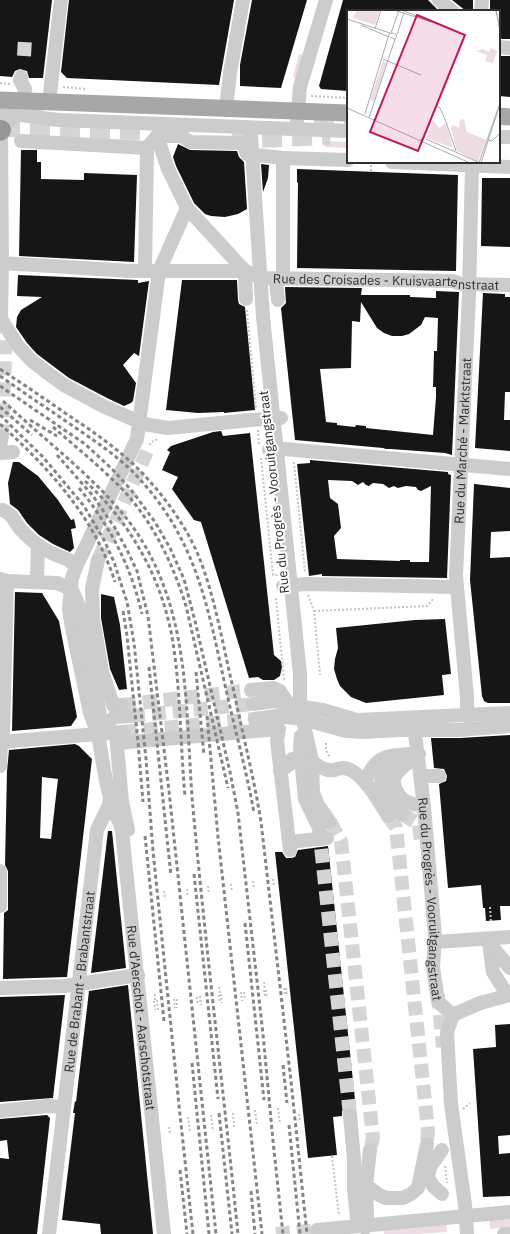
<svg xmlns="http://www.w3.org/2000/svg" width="510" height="1234" viewBox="0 0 510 1234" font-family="'IBM Plex Sans',sans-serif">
<rect width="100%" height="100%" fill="#fff"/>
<path fill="#eddce4" d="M299,54L306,56L300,79L293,77Z
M326,141L348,142V148L325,147Z
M510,1217V1227L490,1229L489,1218Z
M446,1223L447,1232L418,1234H384V1230Z"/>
<path fill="#161616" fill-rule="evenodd" d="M0,0H52L43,78H29L27,71L20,69L15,71L12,77L0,76Z
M69,0H234L219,85L67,78L61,72Z
M252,0H307L281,88L240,86V65Z
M343,0H428L439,11H348V91L321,89L319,86Z
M452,0H473V11H466Z
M490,0H510V39H502L499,37V11H490Z
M499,56H510V97L499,96Z
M178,144L190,150L237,151L239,157L244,162L247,209L238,214L225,217L211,216L205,214L194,203L176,166L173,157Z
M21,150H37V162H41V179L84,180V173L137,175L134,262L19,256Z
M261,164L269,165L268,178L263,192Z
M297,169L458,175L456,271L297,268L298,182L297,183Z
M482,178H510V247L481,246Z
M18,275L138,280V283L149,281L139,356L134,353L123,365L136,383L133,401L131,403L124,406L107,398L69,378L37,354L27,343L16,327L17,317L21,310L42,297L17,296Z
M182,280H237L238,300L239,304L245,307L255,410L224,413V412L198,413L166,410Z
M285,287L360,288H362L361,295H410V297L436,298V291L459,292L452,455L445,453L391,449H386L383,448L295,440L281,308L286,303ZM361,302L377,328L384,333L392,336H402L409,334L421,325L425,317L438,318L437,351H434L433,387H436V397L433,435L366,428V426L356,425L355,427L337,425V423L326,422L320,369L351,368L352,321L360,322Z
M483,293L505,294V297H510V392H505L504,420H510V451L475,448Z
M221,431L223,436L250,433L274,655L281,661L282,667L280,676L274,680H263L258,677L249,678L201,522L194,520L172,489L178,477L162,470L170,452L167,450L171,446L213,432Z
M310,460L448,472V474L451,475L447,578L322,576V574L309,576L297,464L310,463ZM328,480L352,481L358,485L363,482L366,485L369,486L373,483L383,484L389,488L394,486L398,488L406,486L416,487L418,490L421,491L431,486L429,562H410V560H400V561L337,559L334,536L341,528L338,504L330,498Z
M13,462H19L38,476L58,500L71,520L74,519L76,528L71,529L74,548L70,552L53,544L39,535L27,523L18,510L10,504L8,483Z
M474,484L510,488V531L491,532L490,558L510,557V703H488L484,701L482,696L470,580Z
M15,592L42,593L59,621L77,717L71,726L12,731Z
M101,594L114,597L120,625L127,689L119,690L110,669L101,618Z
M445,619L451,674L442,675L444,695L366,703L351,697L340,686L337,679L334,669L335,659L338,648L336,628L415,620Z
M510,735V906H500L501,920L486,921L485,908H483L481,885L448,888L439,784L446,781L447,776L444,769L434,768L431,738H460Z
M75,744L79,746L92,759L67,977L3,979L4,913L8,910V871L5,865L7,771L9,750ZM42,777L58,779L51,839L40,838Z
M108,831H112L126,968L91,973Z
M328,846L356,1109L349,1107L342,1111V1116L333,1117L337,1155L308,1158L275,852H282L286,858H291L295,857L298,850Z
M128,985L153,1234H101L100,1224L62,1220L75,1113H73L75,1101L76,1102L89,991Z
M65,995L53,1098L0,1102V997Z
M510,1024V1135L498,1136L499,1154L510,1153V1196L483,1197L473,1049L496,1047L495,1025Z
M47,1115L50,1118L37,1234H0V1158L9,1159L7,1140L0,1141V1119Z"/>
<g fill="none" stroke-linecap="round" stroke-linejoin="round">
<path stroke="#d5d5d5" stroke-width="14" stroke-dasharray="14 7" stroke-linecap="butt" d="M24,56L25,38
M1,320L5,332V357L2,437
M98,560L150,445
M122,705L251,690
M131,716L253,704
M123,732L255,719
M402,814L419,824L421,842
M388,816L396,827L428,1130L427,1144
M330,822L341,841L373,1138L370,1150
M319,828L350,1115
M438,994L443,1047
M276,1234L317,1230"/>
<path stroke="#d5d5d5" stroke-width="20" stroke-dasharray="20 10" stroke-linecap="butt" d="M314,125L348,123
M0,127L142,130
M232,139L330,135"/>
<path stroke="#c3c3c3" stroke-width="2" stroke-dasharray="2 2" stroke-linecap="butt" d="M0,83L10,84
M63,87L86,89
M311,96L348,98
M371,171V162
M247,310L256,409
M258,430L259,444
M150,445L151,442L158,439
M261,458L273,575H279
M294,462L305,572
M308,595L314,611L320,675
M276,598L284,680
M314,611L427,606L434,598
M326,743V750L330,758
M273,879L274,887
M253,881L254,889
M231,884L232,892
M208,886L209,894
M187,889L188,896
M164,891L165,899
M490,907L491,923
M264,982L265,990
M219,987L220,994
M284,988L285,996
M286,988L287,996
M264,990L265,998
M266,990L267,998
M241,992L242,1001
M244,992L245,1000
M155,994V1001
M221,994L222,1003
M219,995L220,1003
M200,996L201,1005
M197,997L198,1005
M174,999L175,1008
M177,999V1008
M157,1000L158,1010
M154,1001L155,1010
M278,1108L280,1124
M463,1109L470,1103
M255,1110L257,1126
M233,1113L234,1128
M299,1114L300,1122
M211,1115L213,1131
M188,1117L190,1133
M169,1127L170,1135
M332,1156L339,1216
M445,1166L447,1183"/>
<g stroke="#ccc" stroke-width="14">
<path d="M61,0L49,102L29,106L17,113L1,130L2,263L1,319L18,346L31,360L46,372L64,385L103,406L144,424L168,428L251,420L281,418"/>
<path d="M439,0L452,11"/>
<path d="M481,11L482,0"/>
<path d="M499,47L510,48"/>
<path d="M21,77L20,80L25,89L24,101L32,108"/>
<path d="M226,109L230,73L243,0"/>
<path d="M0,113C20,113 39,119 60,120L348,131"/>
<path d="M297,122L300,87L326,0"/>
<path d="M246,127L250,130L251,136L263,317L300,674V707L312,761L313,793L318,805L330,822"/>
<path d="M157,136L168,169L187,208L245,271L246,299"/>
<path d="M499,137H510"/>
<path d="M21,141L147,148"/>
<path d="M392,162L510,167"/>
<path id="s1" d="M2,263L131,271H245L262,278L453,281L461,284L510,285"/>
<path d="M145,271L147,148L157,136H182L190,142L243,143L247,154L283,158L348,160"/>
<path d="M278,300L276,283L283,278V158"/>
<path d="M0,445L2,437"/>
<path d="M269,450L284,449L510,469"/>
<path d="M0,453L13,452"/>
<path d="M2,510C14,514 14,523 23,532C38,547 49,553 69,560L72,563"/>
<path d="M0,579L7,581L57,583L71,589"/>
<path d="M37,579L38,545"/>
<path d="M283,586L307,584L457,587"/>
<path d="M72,590L79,606L99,710L100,716L99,729"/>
<path d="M93,619L102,671L113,705H122"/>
<path d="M84,620L93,619L92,589L98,560"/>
<path d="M251,690L273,688L280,691L289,705"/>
<path d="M253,704L275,701L289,705L323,710L357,720L510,713"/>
<path id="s2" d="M467,716V697L456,576L469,295L472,165"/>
<path id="s3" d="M413,718L424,806L435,936L433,967L438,1002L453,1015"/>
<path d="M255,719L277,716L302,719L346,731L363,732L399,730H459L510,726"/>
<path d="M98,734L114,717L131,716"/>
<path d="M116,734L122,802L128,830"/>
<path d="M301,736L300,747L305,799L319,828"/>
<path d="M0,742L123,732"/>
<path d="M117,743L279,729L277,741L290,850"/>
<path d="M312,761C319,767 325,771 334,770C337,769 341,768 344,768C362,770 379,802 388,816"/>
<path d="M409,762C404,766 397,771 394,778C393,782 395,786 396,790C403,803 410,804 424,806"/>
<path d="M0,766L1,742L3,734L7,581"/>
<path d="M280,771L290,764L292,759"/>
<path d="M421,776H439"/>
<path d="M365,781C376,757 383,756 408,754"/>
<path id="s4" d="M109,805L119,821L122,831L164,1234"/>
<path d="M402,814C390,805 375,785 384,770L419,754"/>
<path d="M289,842L327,838"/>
<path d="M0,871V906"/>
<path d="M435,942L510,937"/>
<path d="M489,943L493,972L505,991"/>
<path d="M489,943L510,968"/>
<path d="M0,988L65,986L138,975"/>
<path d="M453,1015L447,1032L451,1104L465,1205L467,1234"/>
<path d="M453,1015L480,1003L510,995"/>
<path d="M0,1111L48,1106L64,1107"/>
<path d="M350,1115L354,1159V1188L357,1218L365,1226"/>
<path d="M442,1150L430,1167L428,1178L433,1186L442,1194"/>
<path d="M366,1185L379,1195L386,1198H403L411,1194L418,1188L427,1144"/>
<path d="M365,1228L367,1217L366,1185L370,1150"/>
<path d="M317,1230L510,1212"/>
<path id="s5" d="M49,1234L97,830L109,805L110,797L106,781L98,734L90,713L71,623L69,609L72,578L76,567L137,439L159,271L187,208"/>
<path d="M504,1234H510"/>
</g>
<path stroke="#a7a7a7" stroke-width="17" d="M0,100L348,113
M499,116L510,117"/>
<path stroke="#969696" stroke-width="20" d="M0,131L1,130"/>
<path stroke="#848484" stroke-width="3" stroke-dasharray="4 3" stroke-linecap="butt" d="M0,369C23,384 45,399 68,415C95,433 123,452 146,477C167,500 187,528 199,557C216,600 223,647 234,692C243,736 254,778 261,822L291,1081L307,1234
M0,376C24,393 48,409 73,426C95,441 116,455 135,474C198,540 208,609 227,694C236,734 247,773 254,813
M0,386L85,444L113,470L132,491L155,522L170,548L184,579L195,621L230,772L238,813L263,1034L273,1141L283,1234
M3,401C23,419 43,437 64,455C97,485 128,513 149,553C193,635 185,731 194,819C207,958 224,1096 238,1234
M0,407L32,435
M0,415L43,457L84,506L104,540L114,562L127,602L134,643L146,759L153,851L180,1115L193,1234
M30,420L57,436
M0,424C49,468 95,518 115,582
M53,427C77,448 102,468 124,491C154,524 173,564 186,606L228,788
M57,455L93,496L115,528L127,550L137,571L148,616L169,791L216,1234
M85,481C130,522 161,577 172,637C181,689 180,743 185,796
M79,488C110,526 131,566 142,614
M123,611L127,636L138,742L143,802
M149,667L171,876
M196,672L204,755
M207,716L218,837L262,1234
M145,836L164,1021
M194,874L218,1099
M245,923L264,1100
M192,1063L209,1234
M283,1065L287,1103
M219,1113L232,1234
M289,1125L300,1234
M180,1170L187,1234
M251,1191L255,1234"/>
</g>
<g text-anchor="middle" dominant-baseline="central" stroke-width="4" stroke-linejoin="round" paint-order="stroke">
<g font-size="13" fill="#2f2f2f" stroke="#fff">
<text stroke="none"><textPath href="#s1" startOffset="386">Rue des Croisades - Kruisvaartenstraat</textPath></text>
<text stroke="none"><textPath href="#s2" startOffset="276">Rue du Marché - Marktstraat</textPath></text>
<text transform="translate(274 492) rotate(-96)">Rue du Progrès - Vooruitgangstraat</text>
<text stroke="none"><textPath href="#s3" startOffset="182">Rue du Progrès - Vooruitgangstraat</textPath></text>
<text stroke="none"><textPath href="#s5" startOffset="254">Rue de Brabant - Brabantstraat</textPath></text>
<text stroke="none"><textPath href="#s4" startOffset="217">Rue d'Aerschot - Aarschotstraat</textPath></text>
</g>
</g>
<g transform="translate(347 10)">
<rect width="153" height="153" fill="#fff"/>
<path d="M10,0H33L28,15L6,8ZM144,38L150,41L146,53L138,51L140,45L129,41L136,39L142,42ZM36,51L40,52L27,91L23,90ZM117,109L120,122L139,130L131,152L110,141L104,118L105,115L112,118L113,110ZM86,110L92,118L99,113L106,138L80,128Z" fill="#eddce4"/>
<path fill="none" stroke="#acacac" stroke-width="1" d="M47,0L84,12L55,0M149,0L153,21M149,0L153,19M0,9L43,23M14,15L42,27M28,19L34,0M44,23L52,0M50,25L57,2M36,49L74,65M90,96L93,98L98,109L109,141M0,98L123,153M18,104L42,24L46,23L50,26L48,29L43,27M22,108L48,29M79,129L131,152M73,130L76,129L84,111M141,130L145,131L153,123M132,153L153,93M134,153L153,94"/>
<path fill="#c2185b" fill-opacity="0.15" stroke="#c2185b" stroke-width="2" d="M70,5L118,25L71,141L23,122Z"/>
<rect width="153" height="153" fill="none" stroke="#2f2f2f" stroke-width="2"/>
</g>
</svg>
